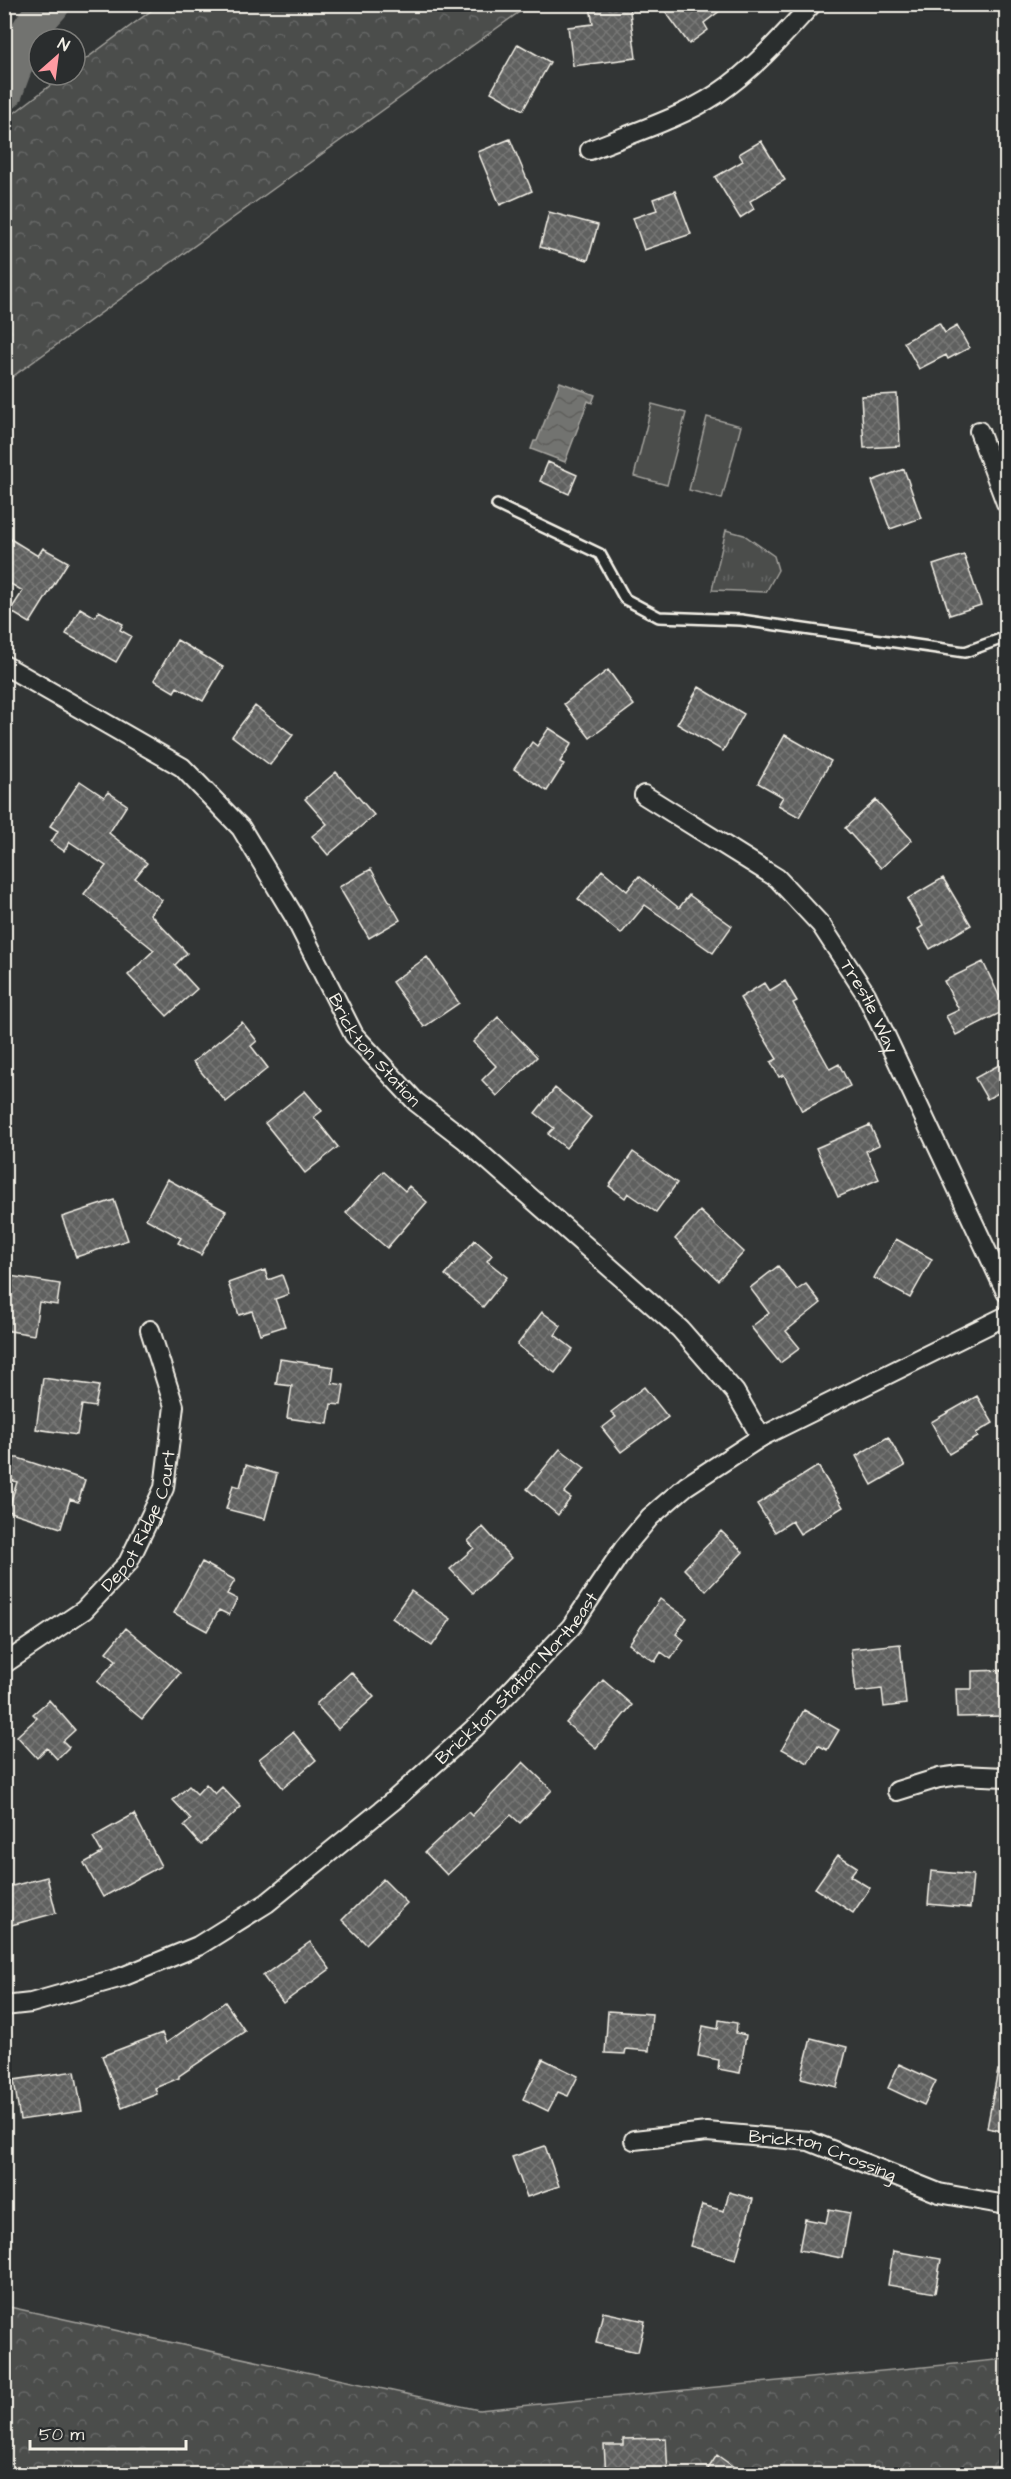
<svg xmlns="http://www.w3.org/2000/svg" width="1011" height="2479" viewBox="0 0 1011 2479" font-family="'Architects Daughter',sans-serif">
<defs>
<pattern id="grass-tufts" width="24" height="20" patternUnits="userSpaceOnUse" patternTransform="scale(1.5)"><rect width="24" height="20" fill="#4b4d4c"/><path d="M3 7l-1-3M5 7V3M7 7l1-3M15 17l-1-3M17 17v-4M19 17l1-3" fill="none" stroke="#666766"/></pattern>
<pattern id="forest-crowns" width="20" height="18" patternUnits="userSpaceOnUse" patternTransform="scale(1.5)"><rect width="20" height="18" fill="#4b4d4c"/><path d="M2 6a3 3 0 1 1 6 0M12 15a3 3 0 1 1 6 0" fill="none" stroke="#666766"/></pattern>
<pattern id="water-waves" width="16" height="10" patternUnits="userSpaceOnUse" patternTransform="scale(1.5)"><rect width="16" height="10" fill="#727370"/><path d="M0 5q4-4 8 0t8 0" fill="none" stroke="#5e5e5b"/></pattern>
<pattern id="building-cross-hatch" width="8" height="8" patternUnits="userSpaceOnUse" patternTransform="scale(1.5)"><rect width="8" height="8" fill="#5f605f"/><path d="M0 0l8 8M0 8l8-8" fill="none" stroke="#777776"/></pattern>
</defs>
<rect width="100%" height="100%" fill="#323535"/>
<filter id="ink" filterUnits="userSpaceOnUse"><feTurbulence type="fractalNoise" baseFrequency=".0167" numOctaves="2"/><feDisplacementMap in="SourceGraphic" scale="12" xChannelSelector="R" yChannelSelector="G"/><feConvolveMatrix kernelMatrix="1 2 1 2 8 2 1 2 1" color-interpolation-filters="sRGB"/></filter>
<g filter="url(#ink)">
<path fill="url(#grass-tufts)" stroke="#a09f9a" stroke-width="1.5" d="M726,530L744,535L774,556L778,570L766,592L712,590Z"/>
<path fill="url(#forest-crowns)" stroke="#a09f9a" stroke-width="1.5" d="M159,5H529L5,382V120L64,75H75V67Z
M5,2306L479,2410L1006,2359V2474H5Z"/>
<path fill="#4b4d4c" stroke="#a09f9a" stroke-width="1.5" d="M652,404L686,413L667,485L634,476Z
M707,417L741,426L722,499L689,490Z"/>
<path fill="url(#water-waves)" stroke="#a6a5a0" stroke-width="1.5" d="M560,382L595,395L592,403L588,401L565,462L531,449L534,441H537Z"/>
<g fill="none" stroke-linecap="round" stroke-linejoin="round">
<path stroke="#727370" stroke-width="38" d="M4,92C16,58 25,31 51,4"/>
</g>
<path fill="url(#building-cross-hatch)" stroke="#f4f1e8" stroke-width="1.5" d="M611,4H629L636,58L573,66L568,27L593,24L590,7Z
M660,4H729L704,23L708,30L689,44Z
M518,44L550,62L523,110L491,92Z
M510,139L532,191L500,205L478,152Z
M761,141L785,180L750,201L754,209L740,218L715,177L743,161L739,154Z
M675,191L691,234L644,250L633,218L657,210L653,199Z
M549,212L598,225L588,260L540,247Z
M939,323L945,333L957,326L969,348L948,359L946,355L919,369L904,342Z
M897,394L900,446L864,448L861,396Z
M548,462L577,475L569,494L540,481Z
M904,469L921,518L890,529L872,481Z
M4,535L38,556L43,548L68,562L30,623L10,611L23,591L4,580Z
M964,555L981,605L950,615L933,565Z
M80,608L95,617L99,611L123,624L120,630L131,636L116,662L66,634Z
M177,640L223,667L203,701L177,687L174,692L154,680Z
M608,670L634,705L590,738L564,704Z
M699,687L744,714L723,751L677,724Z
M255,706L293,735L270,765L232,736Z
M549,728L572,743L560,762L564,764L547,791L514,769L532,742L537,746Z
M785,735L831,761L799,817L778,805L783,797L758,783Z
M336,772L374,815L328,855L312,836L327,824L305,799Z
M80,781L104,797L108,792L127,805L109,833L147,863L135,878L162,900L150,914L187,953L175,965L197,989L167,1016L128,975L154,950L84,894L106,866L70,842L64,851L51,842L58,831L50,826Z
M876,800L912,840L881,868L845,828Z
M371,869L400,920L369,938L339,887Z
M602,870L627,891L639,876L679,908L689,895L732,926L713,953L645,905L621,934L578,899Z
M943,878L971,925L930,949L918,929L923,926L907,899Z
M427,957L459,1003L424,1027L392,982Z
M983,962L1006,1010L956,1035L946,1016L959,1010L944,981Z
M785,981L797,1001L793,1003L830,1069L839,1064L850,1086L802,1111L784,1075L779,1077L771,1062L777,1059L740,998L764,983L769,991Z
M498,1017L537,1057L497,1096L482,1080L496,1066L473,1042Z
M242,1022L257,1041L251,1046L268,1068L226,1102L193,1062Z
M1006,1061V1089L987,1099L975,1078Z
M555,1088L591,1117L566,1148L548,1134L554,1128L535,1113Z
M305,1091L322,1111L314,1117L338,1147L305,1173L265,1123Z
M870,1125L879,1145L866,1151L879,1179L838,1197L816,1148Z
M633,1152L677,1183L656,1212L628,1193L625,1198L609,1186Z
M383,1171L405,1191L409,1186L427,1202L387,1248L346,1213Z
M167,1179L226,1211L201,1255L178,1243L181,1238L146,1219Z
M114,1200L128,1240L76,1257L62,1217Z
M700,1211L744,1252L718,1280L675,1239Z
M896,1239L932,1259L910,1298L874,1278Z
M475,1240L492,1255L487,1261L507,1277L483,1307L445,1275Z
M778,1266L797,1290L806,1284L821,1303L786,1331L800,1348L780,1363L751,1327L769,1313L750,1288Z
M265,1270L268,1280L282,1275L289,1294L275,1299L285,1326L260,1334L252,1311L239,1315L228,1283Z
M4,1275L60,1284L57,1305L39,1302L34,1335L4,1330Z
M542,1312L561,1326L555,1335L573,1349L555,1373L517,1345Z
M280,1359L334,1367L332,1383L344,1385L341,1405L331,1404L328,1424L287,1418L292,1386L276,1384Z
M43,1378L99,1386L95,1407L82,1405L77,1435L36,1429Z
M644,1387L668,1417L621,1452L602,1428L616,1417L611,1412Z
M977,1396L993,1423L976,1433L978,1437L949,1454L931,1422Z
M888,1437L905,1466L872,1485L856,1456Z
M560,1449L585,1468L564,1493L571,1498L558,1515L527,1489Z
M11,1458H18L85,1480L78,1502L70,1499L61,1528L8,1511L17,1482L5,1478Z
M246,1465L277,1474L265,1519L226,1509L233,1485L240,1487Z
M818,1466L843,1507L800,1534L792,1521L775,1532L757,1504Z
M483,1527L511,1558L473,1593L450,1569L474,1548L468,1541Z
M721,1531L743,1552L706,1591L684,1569Z
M202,1562L235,1580L227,1594L237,1599L229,1615L219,1610L207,1631L174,1613Z
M411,1591L451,1619L432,1646L392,1618Z
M660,1599L687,1618L676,1634L684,1640L671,1659L661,1652L655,1662L629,1644Z
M126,1628L180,1673L142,1719L97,1682L116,1660L106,1652Z
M900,1644L906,1704L884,1707L882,1689L856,1692L851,1649Z
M1006,1670V1716L957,1717L956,1689H972V1671Z
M351,1672L374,1697L338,1729L316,1704Z
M603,1680L632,1705L596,1748L566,1723Z
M49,1700L75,1730L63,1741L69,1747L57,1759L47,1748L37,1758L17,1736L37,1718L33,1714Z
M804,1710L839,1730L827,1750L818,1745L808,1763L782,1749Z
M293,1732L316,1760L283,1788L259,1759Z
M523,1762L552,1790L520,1823L511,1815L447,1875L425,1852L468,1812L472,1816Z
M206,1784L215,1794L222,1787L241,1807L201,1845L184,1826L191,1819L173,1800L189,1786L197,1794Z
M134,1814L161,1866L103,1897L84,1863L102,1853L93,1837Z
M838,1855L857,1867L850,1876L870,1888L853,1913L815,1888Z
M931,1871L973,1875L970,1908L928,1904Z
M47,1877L56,1913L4,1927V1888Z
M383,1879L407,1903L366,1944L342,1920Z
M310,1942L330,1969L283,2003L263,1976Z
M225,2002L245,2031L179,2076V2078L155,2088L157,2094L122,2108L102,2056L162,2033L166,2043Z
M608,2011L652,2014L649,2051L626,2049L625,2054L605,2053Z
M719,2020L737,2023L736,2033L746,2035L740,2073L718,2069L719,2060L698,2056L703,2026L718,2029Z
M811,2038L847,2047L837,2087L801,2078Z
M543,2059L578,2076L568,2096L558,2092L548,2111L523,2099Z
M899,2064L936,2081L924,2105L888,2088Z
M998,2070L1006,2071V2132L987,2128Z
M75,2071L82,2111L20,2120L14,2080Z
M545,2146L559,2186L527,2197L512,2157Z
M729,2192L753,2199L736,2259L690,2246L702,2205L724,2211Z
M829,2209L850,2213L842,2258L799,2250L805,2219L826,2223Z
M893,2251L941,2259L935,2293L888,2285Z
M603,2312L645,2321L638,2352L596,2343Z
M666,2438L668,2475H606L604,2445H623V2439Z
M717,2455L745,2475H704Z"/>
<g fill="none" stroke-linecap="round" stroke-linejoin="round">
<g stroke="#f4f1e8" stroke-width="14">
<path id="lane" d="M497,505L600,554L625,599L659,617L741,620L965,652L1006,637"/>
</g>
<g stroke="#f4f1e8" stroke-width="22">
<g id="street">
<path d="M590,150C632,133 679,119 717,94C753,70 783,36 812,4"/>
<path d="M979,431L1006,503"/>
<path id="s1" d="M4,665L182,767L241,828L294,916L354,1035L416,1102L464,1139L680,1329L735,1392L761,1437"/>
<path id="s2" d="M644,795L777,878L821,925L866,994L1006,1292"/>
<path id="s3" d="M4,1664L84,1610L128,1563L164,1488L174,1406L150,1330"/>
<path d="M897,1791L939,1778L960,1775L1006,1777"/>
<path id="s4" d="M4,2006L31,2003L122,1977L198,1946L267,1903L393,1801L480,1723L571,1627L624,1548L650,1517L686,1486L761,1437L1006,1316"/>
<path id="s5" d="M634,2140L707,2132L809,2141L939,2193L1006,2205"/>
</g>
</g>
<use href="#lane" stroke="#2a2d2e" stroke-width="9"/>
<use href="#street" stroke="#2a2d2e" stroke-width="18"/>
</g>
</g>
<g text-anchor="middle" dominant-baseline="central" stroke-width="6" stroke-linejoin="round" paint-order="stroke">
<g font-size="18" fill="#f4f1e8" stroke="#2a2d2e">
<text stroke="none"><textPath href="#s2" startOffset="316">Trestle Way</textPath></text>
<text stroke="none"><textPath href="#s1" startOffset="550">Brickton Station</textPath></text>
<text stroke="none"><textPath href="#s3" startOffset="204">Depot Ridge Court</textPath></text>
<text stroke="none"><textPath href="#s4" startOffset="622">Brickton Station Northeast</textPath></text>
<text stroke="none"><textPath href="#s5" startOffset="192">Brickton Crossing</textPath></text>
</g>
</g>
<rect width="1011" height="2479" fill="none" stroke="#2a2d2e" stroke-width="24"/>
<rect x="12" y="12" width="987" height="2455" fill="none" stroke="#f4f1e8" stroke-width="2" filter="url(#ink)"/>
<g transform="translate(57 57) rotate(28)"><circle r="28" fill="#2a2d2e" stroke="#7b7b78" stroke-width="1.5"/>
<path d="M0-4.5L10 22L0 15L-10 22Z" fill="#ff9aa2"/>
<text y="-9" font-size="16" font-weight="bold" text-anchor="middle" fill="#f4f1e8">N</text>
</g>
<path d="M30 2440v9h156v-9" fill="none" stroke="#f4f1e8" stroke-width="3"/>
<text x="39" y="2440" font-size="18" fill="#f4f1e8" stroke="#2a2d2e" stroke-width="4.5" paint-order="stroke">50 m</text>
</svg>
